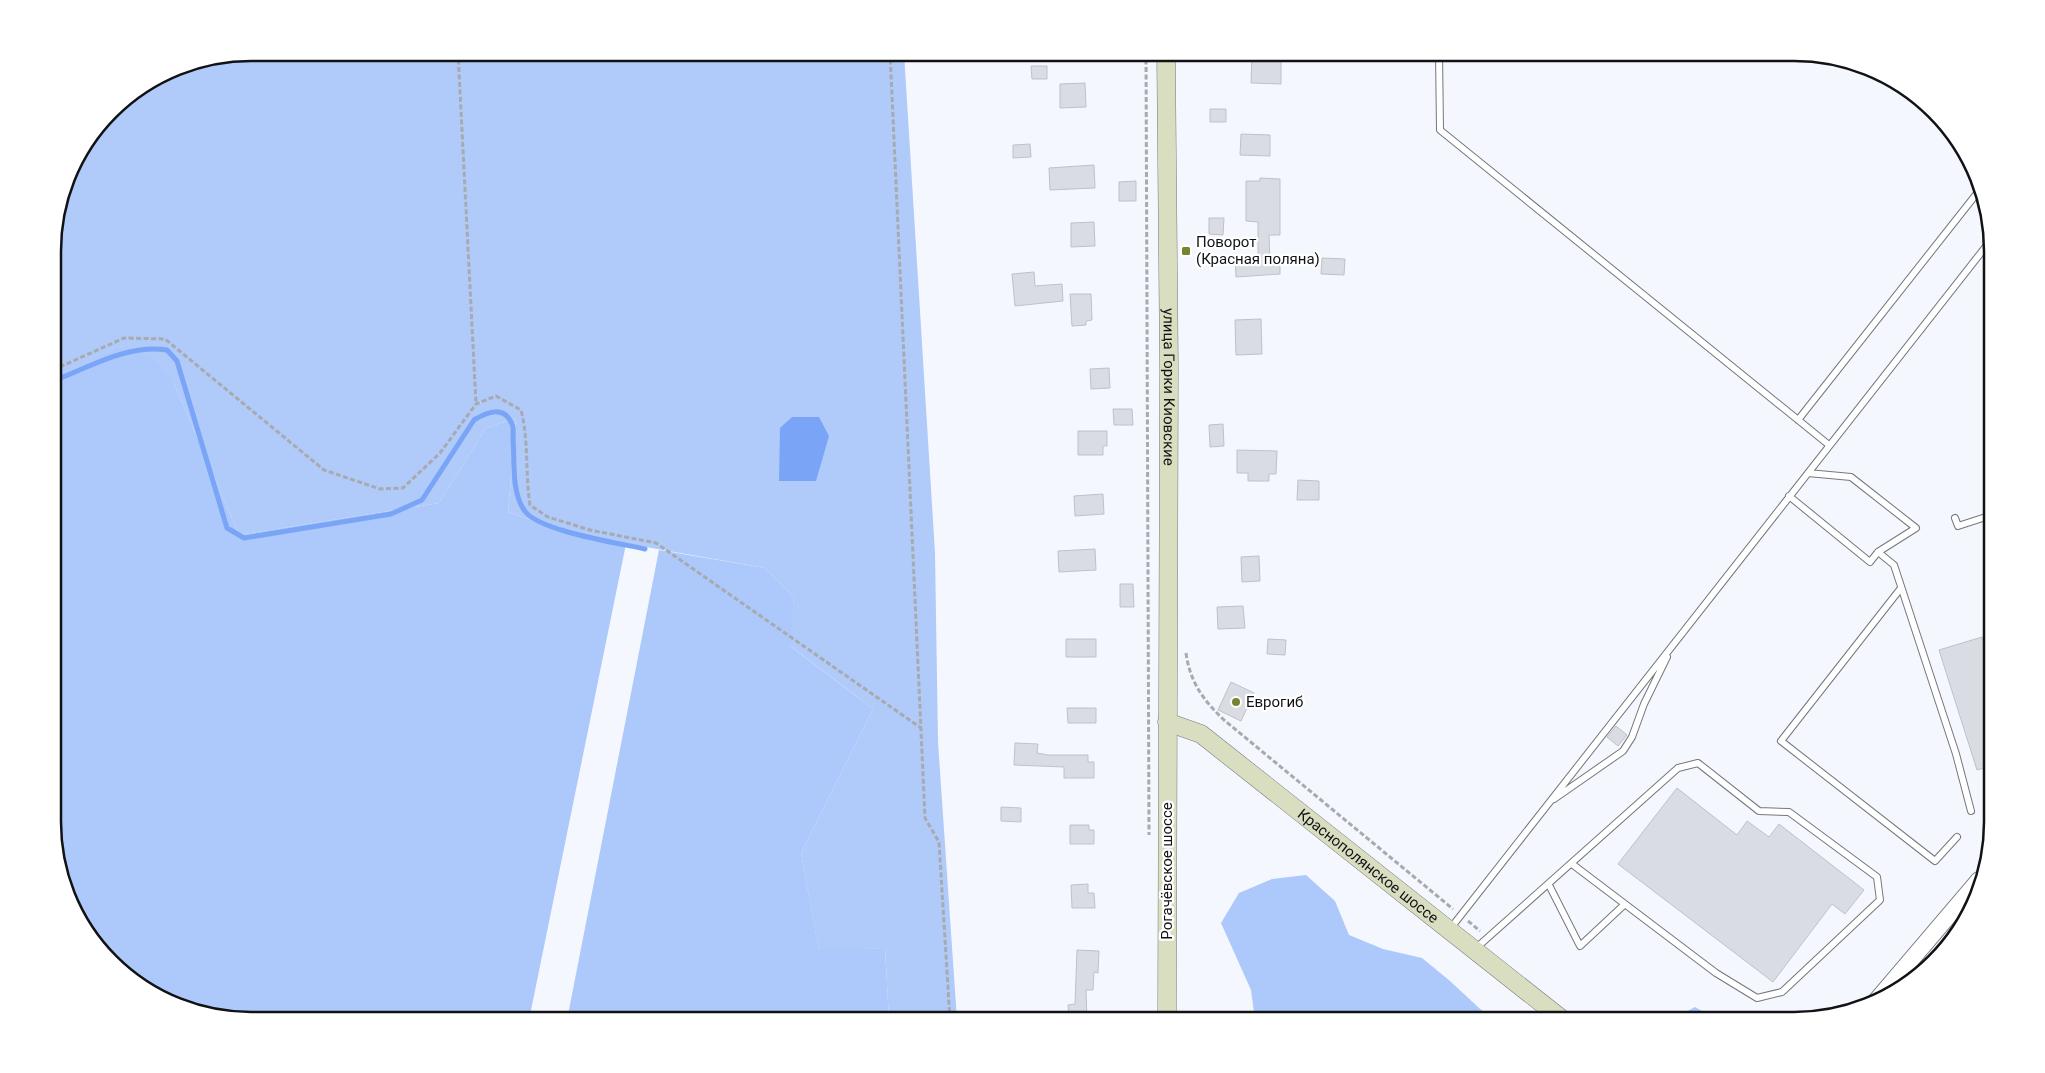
<svg xmlns="http://www.w3.org/2000/svg" width="2045" height="1073" viewBox="0 0 2045 1073" font-family="Roboto,sans-serif">
<rect width="100%" height="100%" fill="#f4f7fe"/>
<path fill="#b0cafa" d="M251,52L904,53L935,553L938,742L957,1020H889L885,948L819,951L801,853L873,709L789,645L794,597L765,568L572,534L508,512L516,418L486,428L439,503L239,535L173,381L70,375L53,381V238L73,164L120,102L176,68Z"/>
<path fill="#adc8fa" d="M117,348L151,355L173,381L239,535L439,503L486,428L516,418L508,512L572,534L626,544L529,1020H251L163,1000L120,971L86,932L54,848L53,381L70,375Z
M659,550L765,568L794,597L790,646L873,709L801,853L819,950L885,948L889,1020H567Z
M1306,875L1335,901L1349,935L1383,949L1422,958L1450,981L1492,1020H1255L1251,990L1221,923L1239,893L1272,879Z
M1695,1007L1717,1020H1671Z"/>
<path fill="#7aa5f6" d="M792,417H819L829,436L816,481H779L780,428Z"/>
<g fill="none" stroke-linecap="round" stroke-linejoin="round">
<path stroke="#7aa5f6" stroke-width="5" d="M53,381C90,367 127,344 167,350L177,361L227,528L244,538L391,514L422,500L474,420C487,412 504,405 512,424C514,428 513,435 513,439C515,461 511,491 524,510C537,531 619,543 645,549"/>
</g>
<path fill="#d9dde3" stroke="#bec2c8" d="M1252,52H1281V84L1251,83Z
M1031,66H1047V79H1032Z
M1085,83L1086,107L1060,108V84Z
M1210,109H1226V122H1210Z
M1241,134L1270,135V156L1240,155Z
M1030,144L1031,157L1013,158V145Z
M1094,165L1095,188L1050,190L1049,168Z
M1260,178L1280,179V235H1269L1270,263L1280,262V274L1236,277L1235,257L1258,256V222L1246,221V181H1260Z
M1136,181V201H1119V182Z
M1209,218H1224L1223,235L1209,234Z
M1094,222L1095,246L1071,247V223Z
M1322,258L1345,259L1344,275L1321,274Z
M1034,272L1035,286L1062,284L1063,301L1015,306L1012,274Z
M1070,294H1091L1092,320L1086,321V325L1072,326Z
M1261,319L1262,354L1236,355L1235,320Z
M1109,368L1110,388L1091,389L1090,369Z
M1113,409H1132L1133,425H1114Z
M1223,424L1224,446L1210,447L1209,425Z
M1078,431H1107V446H1103V455H1078Z
M1237,450L1277,451L1276,474H1269V481H1248V473H1237Z
M1298,480L1319,481V500H1297Z
M1103,494L1104,514L1075,516L1074,496Z
M1095,549L1096,570L1059,572L1058,551Z
M1259,556L1260,581L1242,582L1241,557Z
M1120,584H1133L1134,607H1120Z
M1243,606L1245,628L1218,629L1217,607Z
M1982,637L1992,668V766L1977,770L1939,650Z
M1066,639H1096V657H1066Z
M1268,639L1286,640L1285,655L1267,654Z
M1231,682L1254,693L1241,721L1218,710Z
M1067,708H1096V723H1068Z
M1616,726L1627,735L1618,746L1607,737Z
M1015,743L1038,744L1037,753L1048,755H1088V762H1094V778H1064V767L1014,765Z
M1677,788L1737,835L1747,821L1769,837L1779,824L1864,890L1845,914L1832,904L1773,982L1618,864Z
M1001,807L1021,808V822L1001,821Z
M1070,825H1089V830H1094V844H1070Z
M1088,884V893H1094L1095,908H1072L1071,885Z
M1077,950L1099,951L1098,973L1094,972L1093,990H1086L1087,1020H1069L1068,1005L1075,1004Z"/>
<g fill="none" stroke-linecap="round" stroke-linejoin="round">
<g stroke="#74777c" stroke-width="8">
<path id="service" d="M1439,52L1440,130L1829,445
M1798,420L1978,192
M1789,496L1870,562L1878,552L1916,528L1851,477L1808,473
M1955,518L1958,526L1992,515
M1878,552L1894,565L1956,754L1971,811
M1901,588L1781,741L1935,861L1957,837
M1554,799L1623,751L1632,737L1644,704L1667,657
M1549,885L1580,946L1625,904
M1450,929L1991,240
M1475,949L1678,768L1698,763L1759,811L1789,812L1877,877L1880,900L1782,992L1757,998L1716,973L1572,864"/>
</g>
<g stroke="#74777c" stroke-width="18">
<path id="tertiary" d="M1876,1001L1979,880"/>
</g>
<g stroke="#74777c" stroke-width="19">
<g id="secondary">
<path id="s1" d="M1166,52L1169,368L1167,1020"/>
<path id="s2" d="M1167,722L1201,734L1563,1020"/>
</g>
</g>
<path stroke="#a7aaaf" stroke-width="3" stroke-dasharray="5 2.5" stroke-linecap="butt" d="M458,52L476,404
M890,52L925,818L939,842L950,1020
M1146,52L1149,835
M53,370L124,338L165,339L324,470L380,489L403,488L440,453L476,404L496,396L521,410C529,441 525,473 530,505L548,517L590,530L656,543L921,728
M1186,653C1190,682 1203,700 1224,720L1453,909
M1468,921L1480,931
M1577,1012L1587,1020"/>
<use href="#service" stroke="#fff" stroke-width="6"/>
<use href="#tertiary" stroke="#fff" stroke-width="16"/>
<use href="#secondary" stroke="#dadec1" stroke-width="18"/>
</g>
<g fill="#788431" stroke="#fff" stroke-width="2">
<rect x="1181" y="246" width="10" height="10" rx="2.5"/>
<circle cx="1236" cy="702" r="5"/>
</g>
<g text-anchor="middle" dominant-baseline="central" stroke-width="4.5" stroke-linejoin="round" paint-order="stroke">
<g font-size="15" fill="#111214" stroke="#fff" text-anchor="start">
<text x="1196" y="242">Поворот<tspan x="1196" dy="17">(Красная поляна)</tspan></text>
<text x="1246" y="702">Еврогиб</text>
</g>
<g font-size="15" fill="#111214" stroke="#fff">
<text stroke="none"><textPath href="#s1" startOffset="335">улица Горки Киовские</textPath></text>
<text stroke="none"><textPath href="#s2" startOffset="249">Краснополянское шоссе</textPath></text>
<text transform="translate(1167 871) rotate(-90)">Рогачёвское шоссе</text>
</g>
</g>
<path d="M0 0H2045V1073H0ZM251 61H1794A190 190 0 0 1 1984 251V822A190 190 0 0 1 1794 1012H251A190 190 0 0 1 61 822V251A190 190 0 0 1 251 61Z" fill="#fff" fill-rule="evenodd"/>
<path fill="none" stroke="#111214" stroke-width="2.5" d="M251 61H1794A190 190 0 0 1 1984 251V822A190 190 0 0 1 1794 1012H251A190 190 0 0 1 61 822V251A190 190 0 0 1 251 61Z"/>
</svg>
